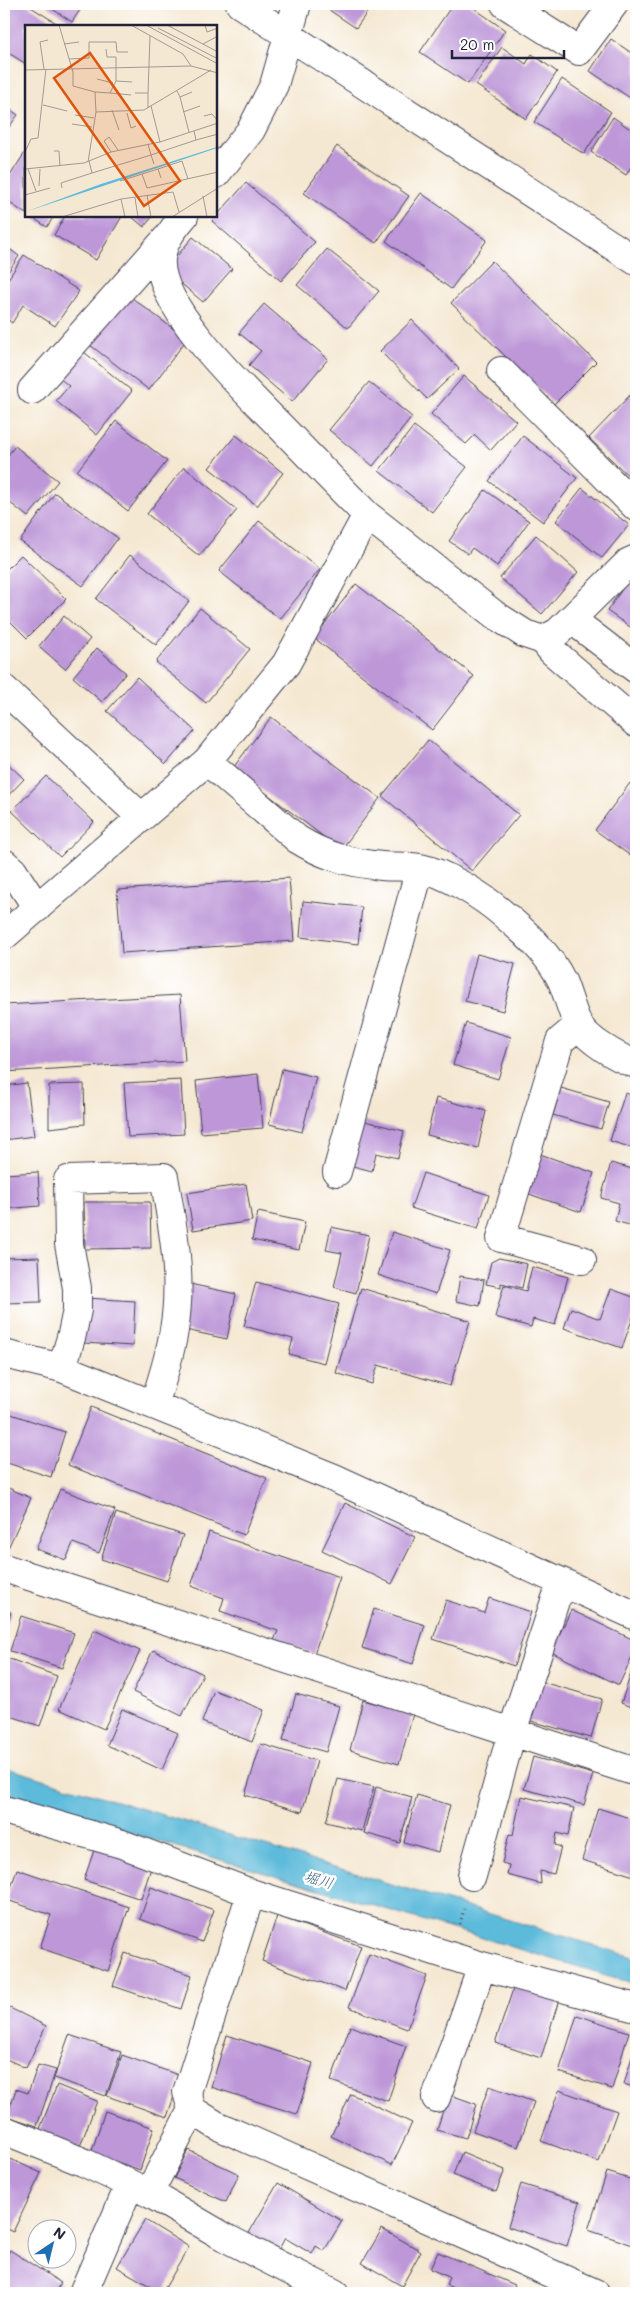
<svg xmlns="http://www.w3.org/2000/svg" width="640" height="2297" viewBox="0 0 640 2297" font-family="Mali,'Klee One',sans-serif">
<rect width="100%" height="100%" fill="#fff"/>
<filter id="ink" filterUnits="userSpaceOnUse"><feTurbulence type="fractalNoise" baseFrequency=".02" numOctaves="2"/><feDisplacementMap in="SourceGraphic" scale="10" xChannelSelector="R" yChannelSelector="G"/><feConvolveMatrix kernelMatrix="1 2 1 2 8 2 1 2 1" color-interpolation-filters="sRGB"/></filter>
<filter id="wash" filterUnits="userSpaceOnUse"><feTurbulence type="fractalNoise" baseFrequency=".0096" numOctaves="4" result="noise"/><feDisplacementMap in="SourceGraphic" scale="20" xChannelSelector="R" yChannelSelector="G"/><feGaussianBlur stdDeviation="1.12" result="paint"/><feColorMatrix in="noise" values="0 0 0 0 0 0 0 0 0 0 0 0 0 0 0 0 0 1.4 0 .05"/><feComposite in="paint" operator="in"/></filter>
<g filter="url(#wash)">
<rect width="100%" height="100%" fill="#f5e8d2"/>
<path fill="#5cbada" stroke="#3f6e8a" d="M4,1767L636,1958V1984L4,1795Z"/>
<g id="blocks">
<path fill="#bd97d8" d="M4,4H26L61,26H26V64L4,50Z
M45,4H84L72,22Z
M320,4H373L356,28Z
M453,4H468L505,30L468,84L420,52Z
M611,39L636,56V102L590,71Z
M502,47L526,64L532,54L557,72L526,119L476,85Z
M562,79L611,112L584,154L534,122Z
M4,105L18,115L4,134Z
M613,117L636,133V159L626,175L591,152Z
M337,146L409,196L376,243L304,193Z
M26,151V214L4,199V185Z
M246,183L315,242L281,281L212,221Z
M421,193L487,240L451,289L386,241Z
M30,216H54L47,227Z
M65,216H118L121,218L96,260L54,235Z
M131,216H153L144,227Z
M193,237L232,269L203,302L165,270Z
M4,245L19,256L4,278Z
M327,249L379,291L348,328L297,285Z
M24,255L79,291L55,326L23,305L12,323L4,317V285Z
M492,261L596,362L554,404L451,303Z
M128,295L187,339L149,390L90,345Z
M264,304L328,359L292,402L249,365L261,351L239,333Z
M412,320L459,369L427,399L380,351Z
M79,348L132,391L97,435L56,401L69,386L57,376Z
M464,376L516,421L491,450L475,435L466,444L431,414Z
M369,382L412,417L373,466L329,430Z
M633,392L636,395V483L589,438Z
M116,421L167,461L128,511L77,471Z
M414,426L467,467L432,512L379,471Z
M236,435L283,473L257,506L209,468Z
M523,436L577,478L543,522L489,481Z
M15,446L58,481L28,517L4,498V460Z
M184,467L237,510L199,556L147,514Z
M582,488L629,525L602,558L556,521Z
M485,490L529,521L497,566L472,548L468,554L449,541Z
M55,493L118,538L83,586L20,541Z
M259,521L320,569L280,619L219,571Z
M536,535L578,572L542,614L500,578Z
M21,555L66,599L27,638L4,615V572Z
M130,555L189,601L156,645L96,599Z
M636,569V631L607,611Z
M356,584L474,676L432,730L314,638Z
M200,608L250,649L206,703L156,662Z
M64,616L90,639L65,669L39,646Z
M97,648L126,673L102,702L73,677Z
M137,677L195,731L166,764L107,711Z
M271,717L380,798L341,850L233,768Z
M428,740L519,815L472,871L382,796Z
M4,760L24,779L4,800Z
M46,776L94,822L60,857L12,811Z
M630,783L636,788V860L595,830Z
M289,878L294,941L122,953L117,890Z
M303,901L362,907L358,944L300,937Z
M4,903L12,911L4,920Z
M477,954L515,964L503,1011L465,1001Z
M180,995L185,1061L4,1072V1005Z
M466,1023L511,1037L498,1079L453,1065Z
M282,1069L316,1077L302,1132L269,1124Z
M258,1074L263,1128L201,1133L196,1081Z
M181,1080L184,1134L128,1137L124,1083Z
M27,1083L34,1136L4,1140V1086Z
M84,1084L85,1124L49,1128V1085Z
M561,1088L609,1102L601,1129L553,1115Z
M625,1093L636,1096V1149L610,1141Z
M436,1098L486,1111L478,1148L427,1135Z
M361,1120L404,1131L398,1158L376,1153L372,1171L349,1165Z
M540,1154L594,1173L581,1212L526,1193Z
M611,1163L636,1170V1227L615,1221L619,1203L601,1198Z
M38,1172L40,1206L4,1209V1174Z
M423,1173L489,1195L478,1229L411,1208Z
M246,1184L252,1221L193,1230L187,1193Z
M84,1202H150L151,1248L85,1249Z
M258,1212L305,1222L299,1250L252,1240Z
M331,1227L369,1235L356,1293L334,1287L342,1253L326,1250Z
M392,1232L450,1250L436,1294L378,1275Z
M39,1257L41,1302L4,1303V1258Z
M499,1258L527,1264L522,1288L501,1283V1287L486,1284L491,1262Z
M532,1267L568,1277L555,1325L533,1319L531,1327L495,1317L504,1285L526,1291Z
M460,1276L484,1280L480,1306L456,1301Z
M256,1282L339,1304L324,1363L289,1354L293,1339L244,1326Z
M190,1284L236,1294L227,1339L181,1329Z
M361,1288L470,1321L450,1386L378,1365L372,1384L336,1373Z
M611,1289L636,1298V1308L622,1348L564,1328L571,1308L600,1319Z
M86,1298L135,1301L133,1346L83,1343Z
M91,1407L267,1478L244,1535L68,1465Z
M5,1412L65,1432L51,1477L4,1462Z
M4,1486L31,1498L8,1548L4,1546Z
M60,1489L115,1510L99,1553L73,1543L66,1560L36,1549Z
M345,1503L415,1537L392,1584L322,1550Z
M116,1513L183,1535L167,1581L101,1559Z
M209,1532L340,1577L314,1654L274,1640L278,1631L220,1611L224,1598L191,1586Z
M489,1598L531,1612L514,1666L433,1639L446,1600L484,1613Z
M374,1609L425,1625L413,1664L362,1648Z
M4,1610L11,1612L4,1634Z
M571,1610L636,1641V1648L619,1685L551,1652Z
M21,1616L74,1633L62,1668L10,1651Z
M94,1630L140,1651L104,1729L59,1709Z
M153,1650L203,1674L182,1716L133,1692Z
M4,1657L57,1676L40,1726L8,1715L4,1726Z
M636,1659V1709L621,1703Z
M535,1680L602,1699L591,1738L524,1719Z
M214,1690L264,1710L252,1742L202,1722Z
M296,1694L339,1706L326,1752L283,1740Z
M363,1700L413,1714L399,1764L350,1750Z
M122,1709L178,1733L162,1770L107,1745Z
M261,1744L317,1761L302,1812L245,1795Z
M533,1757L593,1774L584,1805L524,1789Z
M338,1779L374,1787L362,1831L326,1822Z
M376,1787L412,1797L400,1843L364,1833Z
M417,1795L450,1805L438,1852L404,1842Z
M521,1796L574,1808L568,1836L557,1833L555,1845L561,1847L554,1874L540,1871L541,1884L507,1875L509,1865L502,1863L509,1834L513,1835Z
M598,1808L636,1820V1869L634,1876L582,1860Z
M95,1847L152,1865L141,1899L84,1880Z
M17,1869L129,1907L108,1971L40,1948L51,1915L7,1900Z
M151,1887L214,1910L202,1942L140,1919Z
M277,1916L361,1946L345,1991L262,1961Z
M125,1953L192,1975L181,2009L113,1986Z
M369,1954L427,1976L407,2029L349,2007Z
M514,1986L559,2000L541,2058L495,2043Z
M4,2005L46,2026L26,2068L4,2058Z
M577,2015L629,2032L612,2089L559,2072Z
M350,2026L406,2046L388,2101L331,2081Z
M69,2035L121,2052L106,2096L54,2078Z
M227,2035L313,2063L297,2114L211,2087Z
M636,2043V2088L624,2084Z
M122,2055L181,2076L167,2117L107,2096Z
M38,2065L56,2070L37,2126L7,2116L16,2089L28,2093Z
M57,2085L97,2101L79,2149L38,2134Z
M489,2086L534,2102L518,2147L473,2131Z
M559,2090L617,2111L599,2162L541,2141Z
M351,2094L412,2123L392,2165L331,2136Z
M448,2094L476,2104L466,2138L437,2130Z
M105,2111L154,2128L140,2170L91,2153Z
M188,2150L239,2174L226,2202L174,2178Z
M462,2152L505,2170L496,2192L453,2175Z
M4,2156L41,2173L13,2232L4,2228Z
M607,2172L636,2181V2246L588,2230Z
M278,2183L342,2221L324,2251L316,2246L312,2254L285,2238L278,2251L249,2233Z
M521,2184L580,2202L567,2246L508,2227Z
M145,2220L189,2247L162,2293L117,2267Z
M382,2229L421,2251L402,2286L362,2263Z
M10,2250L61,2283L54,2293H4V2259Z
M438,2252L515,2285L511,2293H465L446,2285L449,2277L430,2269Z"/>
</g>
</g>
<g filter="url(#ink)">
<use href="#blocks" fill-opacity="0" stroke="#424052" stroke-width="1"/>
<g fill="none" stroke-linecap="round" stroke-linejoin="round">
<g stroke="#424052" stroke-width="30">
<path id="minor" d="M240,4L636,261
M505,4L579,51L614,4
M216,174L251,130L274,85L297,4
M501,371L636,507
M32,390L167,238
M367,515L495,615L525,634L543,640L558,632L629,562L636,559
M571,619L636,669
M543,640L552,651L636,723
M4,689L141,817
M207,761L297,839C324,856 350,863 382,866C394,867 407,866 420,868C446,873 482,896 502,913C525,932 549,954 562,981C568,995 571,1010 578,1024C588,1041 618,1058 636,1064
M4,863L13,871L37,908
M4,936L207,761L286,664L367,515C338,486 310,457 282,428C248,393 157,309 161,259C162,242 174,228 184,216
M579,1025L560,1041L501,1238L582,1260
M337,1172L420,868
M4,1354L62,1368L334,1478L636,1616
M62,1368L72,1334L77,1310V1288L69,1244L68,1180L164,1177C173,1228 183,1278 174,1330C170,1356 162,1380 154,1405
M4,1568L512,1732L556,1598L567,1584
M4,1810L122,1844L251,1893L482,1966
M472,1876L512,1732L636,1772
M251,1893L187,2092L192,2110L216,2125L595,2293
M436,2098L482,1966L636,2008
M4,2130L83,2162L149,2193L226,2238L334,2293
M149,2193L192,2110
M83,2293L130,2184"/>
</g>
<path stroke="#424052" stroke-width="3" stroke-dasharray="1 4" stroke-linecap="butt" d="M460,1924L464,1909"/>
<use href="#minor" stroke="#fff" stroke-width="28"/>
</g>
</g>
<g text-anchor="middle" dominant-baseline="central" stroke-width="5" stroke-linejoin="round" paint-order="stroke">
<g font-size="15" font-style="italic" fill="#395f7b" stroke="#fff">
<text transform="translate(319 1879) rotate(16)">堀川</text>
</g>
</g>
<g transform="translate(25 25)">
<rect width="192" height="192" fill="#f5e8d2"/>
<path d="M192,122V123L0,187L76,159Z" fill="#5cbada"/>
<path fill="none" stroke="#a19996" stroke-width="1" d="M34,0L48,47V61L70,67L71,87L63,137M106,0L158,29L166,41M121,0L193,39M142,0L193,27M180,0L182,7L193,3M133,3L193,34M39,19L54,17M178,19L193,11M44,34L64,33V17H91L92,27H103M19,44L15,17L23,15M0,45L166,41L193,48M72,54L88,58M91,56L107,57M152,66L155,72L167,67M70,67L85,68L91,56V32H82L81,24M85,68L106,70M110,68H123V83M123,68L125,11M155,72L164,107M18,80L42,86M126,81L135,117M87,85L94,105M71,87L119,85L186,45M158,87L175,81M102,88L106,103L111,101M50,90L69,93M179,91L187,89L193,96M47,99L67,102M171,115L193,109M29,126H34L35,141M0,127L6,114L13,113L21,44M86,127L79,116L84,112L93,125M129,139L126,130L171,115L169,106M0,144L59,138L86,127L135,117L193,98M3,144L11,166M67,148L126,130L123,119M117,149L122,163L193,147M136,153L133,144L157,136L163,154M95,156L133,144M14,161L15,144M37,163L36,158L67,148L64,136M0,170L25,163M122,170L126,192M178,171L182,192M110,173L113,192M37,192L96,174M100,192L96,174L148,167L154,187M147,192L193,163"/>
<path fill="#de560e" fill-opacity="0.15" stroke="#de560e" stroke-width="2.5" d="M65,28L155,156L119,181L29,53Z"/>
<rect width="192" height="192" fill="none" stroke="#22223b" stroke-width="2.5"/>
</g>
<rect width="640" height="2297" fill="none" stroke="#fff" stroke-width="20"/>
<g transform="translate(52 2244) rotate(35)"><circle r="24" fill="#ffffff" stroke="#a7a7b1"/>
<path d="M0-4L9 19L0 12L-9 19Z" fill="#1f6fb2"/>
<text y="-8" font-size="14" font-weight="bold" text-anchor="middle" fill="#22223b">N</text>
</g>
<path d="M452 50v8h112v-8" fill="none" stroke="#22223b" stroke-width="2.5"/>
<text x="460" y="50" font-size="15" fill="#22223b" stroke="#ffffff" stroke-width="4" paint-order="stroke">20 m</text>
</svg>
